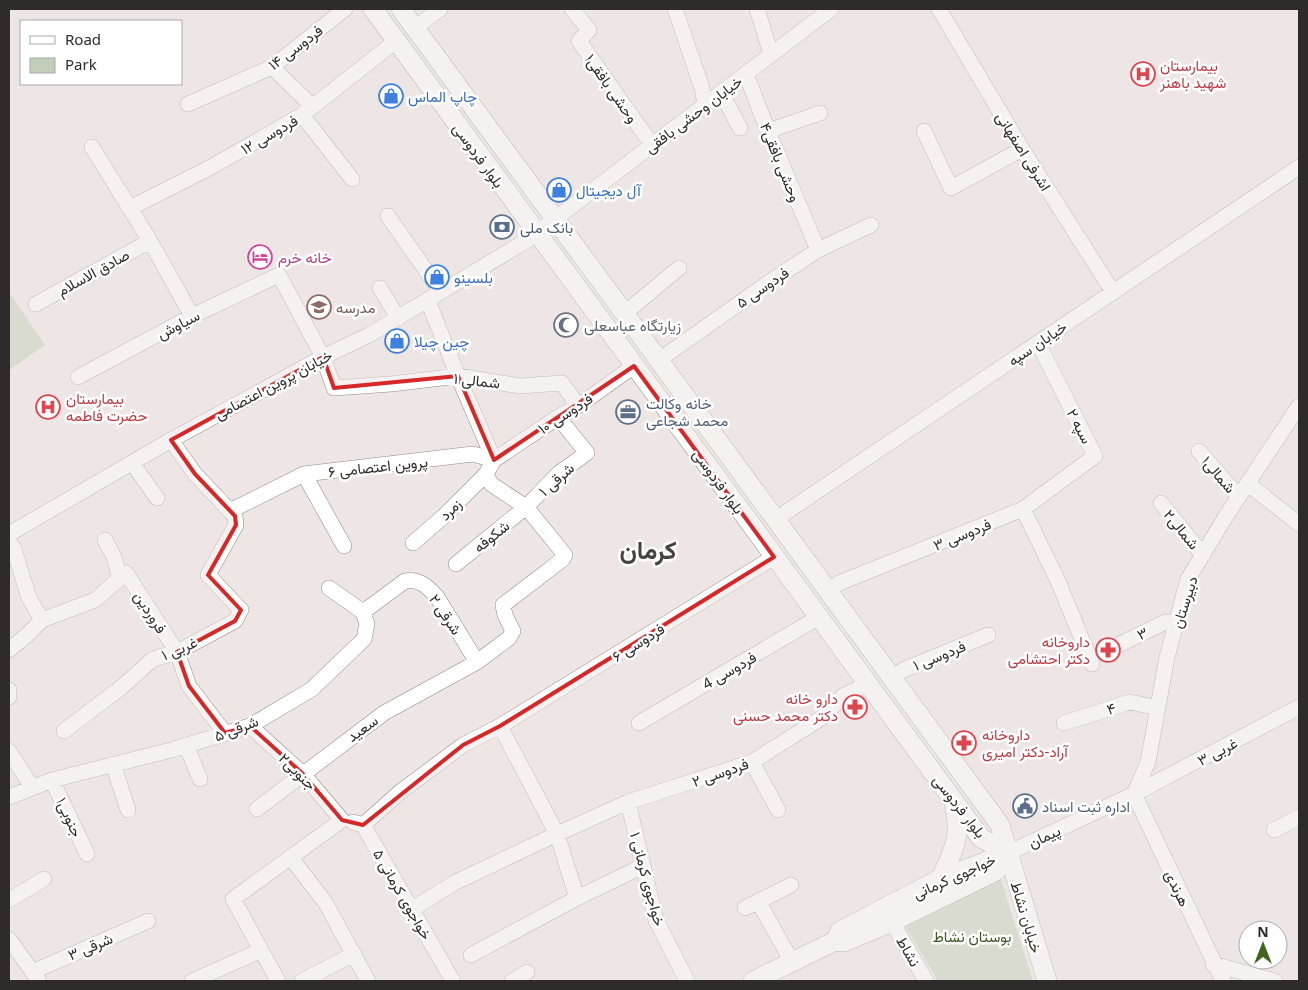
<svg xmlns="http://www.w3.org/2000/svg" width="1308" height="990" viewBox="0 0 1308 990" font-family="'Noto Sans',Vazirmatn,sans-serif">
<rect width="100%" height="100%" fill="#ede6e4"/>
<path fill="#c2ceb7" d="M9,292L45,345L9,370Z
M999,874L1033,981H938L902,921Z"/>
<g fill="none" stroke-linecap="round" stroke-linejoin="round">
<g stroke="#8f8986" stroke-width="16">
<path id="minor" d="M572,9L589,30L579,41L652,145
M675,9L702,88L705,105
M757,9L771,54
M939,9L1022,149L1113,292
M415,28L440,9
M272,67L312,106
M746,74L768,131L818,250
M721,92L740,128
M188,104L272,67L345,9
M302,115L352,179
M768,131L820,113
M924,131L951,188L1022,149
M92,147L150,241L192,316
M130,208L211,167L302,115L396,41
M388,216L441,292
M380,288L398,318
M428,301L458,376L494,460L558,417L578,406L634,366
M36,304L150,241
M625,313L679,268
M659,360L765,285L818,250L871,225
M78,377L192,316L279,275L323,357L334,388L391,384L458,376L520,386L562,383L578,406
M171,440L195,474L230,511L304,474L473,454L494,460L486,474L491,484L526,507L565,555L563,559L503,605L505,615L513,631L509,638L477,662L384,713L257,809
M1199,451L1239,497
M132,463L157,498
M304,474L344,546
M1248,484L1299,524
M1161,503L1203,555
M1023,509L1095,456L1038,343
M776,519L1299,167
M9,534L171,440L323,357L369,335L526,241L831,9
M9,540L14,549L29,598L42,620L27,635L9,650
M105,540L114,557L120,579
M413,543L444,516L486,474
M456,564L526,507L559,473L587,453L558,417
M329,588L363,612
M828,591L839,583L1023,509L1058,581L1092,664
M42,620L95,600L126,573L177,652L189,686L225,733
M1108,650L1165,622L1176,623
M892,678L903,670L988,635
M9,690V697
M639,723L819,617
M1064,723L1130,702L1158,708
M250,726L302,773L342,820
M500,726L557,834L628,802L752,762L823,717L843,696L868,684
M64,731L123,686L153,659L177,652L235,621L241,610L208,575L236,525L235,516L230,511
M186,745L200,779
M9,751L32,787
M752,762L778,810
M113,764L128,810
M52,780L87,854
M1134,794L1148,762L1167,657L1188,579L1226,516L1299,406
M1134,794L1223,981
M9,797L52,780L171,750L250,726L312,689L364,639L367,624L363,612L405,581C419,578 428,587 437,597L477,662
M628,802L656,920L687,981
M353,822L363,825L453,981
M363,825L400,792L463,745L500,726L774,557
M1274,830L1299,817
M1008,853L1134,794L1299,707
M291,858L325,902L368,981
M9,900L44,879
M758,901L792,962
M745,908L791,885
M412,909L456,882L557,834L577,898
M892,922L926,981
M9,939L39,981
M471,955L577,898L643,866
M1213,964L1275,981
M32,972L148,921
M192,981L260,951
M278,981L233,899L342,820
M302,981L354,954
M512,981L527,972"/>
</g>
<g stroke="#8f8986" stroke-width="20">
<path id="major" d="M373,9L981,838L1008,853
M401,9L1000,825L1047,981
M940,879C954,852 962,834 954,804
M837,938L840,931L940,879L1008,853
M835,941L844,942L892,922L996,871L1008,853
M753,981L835,941"/>
</g>
<use href="#minor" stroke="#fff" stroke-width="15"/>
<use href="#major" stroke="#fff" stroke-width="19"/>
</g>
<path d="M0 0H1308V990H0ZM323,357L334,388L458,376L494,460L634,366L774,557L500,726L463,745L363,825L342,820L302,773L250,726L225,733L189,686L177,652L235,621L241,610L208,575L236,525L235,516L195,474L171,440Z" fill="#ede6e4" fill-opacity=".55" fill-rule="evenodd"/>
<path fill="none" stroke="#d62828" stroke-width="4" stroke-linejoin="round" d="M323,357L334,388L458,376L494,460L634,366L774,557L500,726L463,745L363,825L342,820L302,773L250,726L225,733L189,686L177,652L235,621L241,610L208,575L236,525L235,516L195,474L171,440Z"/>
<defs>
<g id="hospital-ring" transform="scale(1.25)"><circle r="9.5" fill="#fff" stroke="#e0444e" stroke-width="1.5"/><path d="M-5-5h3v3.5h4V-5h3V5h-3V1.5h-4V5h-3Z" fill="#e0444e"/></g>
<g id="shop-ring" transform="scale(1.25)"><circle r="9.5" fill="#fff" stroke="#3f7fe0" stroke-width="1.5"/><path d="M-5-2.5h2.3a2.7 3.5 0 0 1 5.4 0H5L5.5 6h-11ZM-1.5-2.5h3a1.5 2.3 0 0 0-3 0Z" fill="#3f7fe0"/></g>
<g id="bank-ring" transform="scale(1.25)"><circle r="9.5" fill="#fff" stroke="#5c6f8a" stroke-width="1.5"/><path d="M-6-4H6V4H-6ZM0-2.3a2.3 2.3 0 1 0 0 4.6a2.3 2.3 0 1 0 0-4.6Z" fill="#5c6f8a"/></g>
<g id="hotel-ring" transform="scale(1.25)"><circle r="9.5" fill="#fff" stroke="#d1479c" stroke-width="1.5"/><path d="M-6-4.5h1.5V1H6V5H4.5V3h-9V5H-6ZM-4 0a1.8 1.8 0 1 1 3.6 0ZM.5 0V-2.5h3Q6-2.5 6 0Z" fill="#d1479c"/></g>
<g id="school-ring" transform="scale(1.25)"><circle r="9.5" fill="#fff" stroke="#8d6e63" stroke-width="1.5"/><path d="M0-5L7-2L0 1L-7-2ZM-4 1L0 2.5L4 1V4Q0 6-4 4Z" fill="#8d6e63"/></g>
<g id="mosque-ring" transform="scale(1.25)"><circle r="9.5" fill="#fff" stroke="#6b7280" stroke-width="1.5"/><path d="M3.5-4.9A6 6 0 1 0 3.5 4.9A5 5 0 1 1 3.5-4.9Z" fill="#6b7280"/></g>
<g id="office-ring" transform="scale(1.25)"><circle r="9.5" fill="#fff" stroke="#5c6f8a" stroke-width="1.5"/><path d="M-6-3h4V-5.5h4V-3h4V5H-6ZM-1-4.5V-3h2v-1.5ZM-6 0V1H6V0Z" fill="#5c6f8a"/></g>
<g id="pharmacy-ring" transform="scale(1.25)"><circle r="9.5" fill="#fff" stroke="#e0444e" stroke-width="1.5"/><path d="M-2-6h4v4h4v4h-4v4h-4v-4h-4v-4h4Z" fill="#e0444e"/></g>
<g id="civic-ring" transform="scale(1.25)"><circle r="9.5" fill="#fff" stroke="#5c6f8a" stroke-width="1.5"/><path d="M-.6-6.5H3V-4.5H.6V-3L4-1V1h2V6H-6V1h2V-1L-.6-3ZM-1.2 2.5V6h2.4V2.5Z" fill="#5c6f8a"/></g>
</defs>
<g fill-rule="evenodd">
<use href="#hospital-ring" x="1143" y="74"/>
<use href="#shop-ring" x="391" y="96"/>
<use href="#shop-ring" x="559" y="190"/>
<use href="#bank-ring" x="502" y="227"/>
<use href="#hotel-ring" x="260" y="257"/>
<use href="#shop-ring" x="437" y="277"/>
<use href="#school-ring" x="319" y="307"/>
<use href="#mosque-ring" x="566" y="325"/>
<use href="#shop-ring" x="397" y="341"/>
<use href="#hospital-ring" x="48" y="407"/>
<use href="#office-ring" x="628" y="412"/>
<use href="#pharmacy-ring" x="1108" y="650"/>
<use href="#pharmacy-ring" x="855" y="707"/>
<use href="#pharmacy-ring" x="964" y="743"/>
<use href="#civic-ring" x="1025" y="806"/>
</g>
<g text-anchor="middle" dominant-baseline="central" stroke-width="5" stroke-linejoin="round" paint-order="stroke">
<g font-size="15" fill="#2e2b2a" stroke="#fff">
<text transform="translate(295 47) rotate(-37)">فردوسی ۱۴</text>
<text transform="translate(612 88) rotate(55)">وحشی بافقی۱</text>
<text transform="translate(693 114) rotate(-37)">خیابان وحشی بافقی</text>
<text transform="translate(269 134) rotate(-30)">فردوسی ۱۲</text>
<text transform="translate(1024 151) rotate(58)">اشرفی اصفهانی</text>
<text transform="translate(479 155) rotate(54)">بلوار فردوسی</text>
<text transform="translate(781 162) rotate(68)">وحشی بافقی۴</text>
<text transform="translate(93 272) rotate(-29)">صادق الاسلام</text>
<text transform="translate(762 287) rotate(-34)">فردوسی ۵</text>
<text transform="translate(178 324) rotate(-27)">سیاوش</text>
<text transform="translate(1037 343) rotate(-34)">خیابان سپه</text>
<text transform="translate(477 380) rotate(6)">شمالی ۱</text>
<text transform="translate(273 384) rotate(-28)">خیابان پروین اعتصامی</text>
<text transform="translate(565 413) rotate(-33)">فردوسی ۱۰</text>
<text transform="translate(1080 426) rotate(63)">سپه ۲</text>
<text transform="translate(378 466) rotate(-6)">پروین اعتصامی ۶</text>
<text transform="translate(1219 474) rotate(49)">شمالی۱</text>
<text transform="translate(556 479) rotate(-42)">شرقی ۱</text>
<text transform="translate(719 481) rotate(54)">بلوار فردوسی</text>
<text transform="translate(450 509) rotate(-44)">زمرد</text>
<text transform="translate(1182 529) rotate(51)">شمالی۲</text>
<text transform="translate(962 534) rotate(-22)">فردوسی ۳</text>
<text transform="translate(491 536) rotate(-39)">شکوفه</text>
<text transform="translate(1184 602) rotate(-72)">دبیرستان</text>
<text transform="translate(151 612) rotate(57)">فروردین</text>
<text transform="translate(446 614) rotate(56)">شرقی ۲</text>
<text transform="translate(1142 633) rotate(-26)">۳</text>
<text transform="translate(638 642) rotate(-32)">فردوسی ۶</text>
<text transform="translate(179 648) rotate(-23)">غربی ۱</text>
<text transform="translate(939 655) rotate(-22)">فردوسی ۱</text>
<text transform="translate(729 670) rotate(-30)">فردوسی 4</text>
<text transform="translate(1111 708) rotate(-18)">۴</text>
<text transform="translate(236 728) rotate(-21)">شرقی ۵</text>
<text transform="translate(362 728) rotate(-36)">سعید</text>
<text transform="translate(1217 751) rotate(-28)">۳ غربی</text>
<text transform="translate(298 771) rotate(45)">جنوبی۲</text>
<text transform="translate(720 772) rotate(-19)">فردوسی ۲</text>
<text transform="translate(960 806) rotate(52)">بلوار فردوسی</text>
<text transform="translate(70 817) rotate(65)">جنوبی۱</text>
<text transform="translate(1044 836) rotate(-25)">پیمان</text>
<text transform="translate(954 876) rotate(-24)">خواجوی کرمانی</text>
<text transform="translate(648 879) rotate(75)">خواجوی کرمانی ۱</text>
<text transform="translate(1178 888) rotate(65)">هرندی</text>
<text transform="translate(403 894) rotate(60)">خواجوی کرمانی ۵</text>
<text transform="translate(1027 917) rotate(73)">خیابان نشاط</text>
<text transform="translate(90 946) rotate(-23)">شرقی ۳</text>
<text transform="translate(909 951) rotate(60)">نشاط</text>
</g>
<g font-size="15" fill="#be3a42" stroke="#fff" text-anchor="start">
<text x="1160" y="65">بیمارستان<tspan x="1160" dy="17">شهید باهنر</tspan></text>
<text x="66" y="398">بیمارستان<tspan x="66" dy="17">حضرت فاطمه</tspan></text>
<text x="1090" y="641" text-anchor="end">داروخانه<tspan x="1090" dy="17">دکتر احتشامی</tspan></text>
<text x="838" y="698" text-anchor="end">دارو خانه<tspan x="838" dy="17">دکتر محمد حسنی</tspan></text>
<text x="982" y="734">داروخانه<tspan x="982" dy="17">آراد-دکتر امیری</tspan></text>
</g>
<g font-size="15" fill="#366cbe" stroke="#fff" text-anchor="start">
<text x="408" y="96">چاپ الماس</text>
<text x="576" y="190">آل دیجیتال</text>
<text x="454" y="277">بلسینو</text>
<text x="414" y="341">چین چیلا</text>
</g>
<g font-size="15" fill="#4e5e75" stroke="#fff" text-anchor="start">
<text x="520" y="227">بانک ملی</text>
<text x="646" y="403">خانه وکالت<tspan x="646" dy="17">محمد شجاعی</tspan></text>
<text x="1042" y="806">اداره ثبت اسناد</text>
</g>
<g font-size="15" fill="#b23c85" stroke="#fff" text-anchor="start">
<text x="278" y="257">خانه خرم</text>
</g>
<g font-size="15" fill="#785e54" stroke="#fff" text-anchor="start">
<text x="336" y="307">مدرسه</text>
</g>
<g font-size="15" fill="#5b616d" stroke="#fff" text-anchor="start">
<text x="584" y="325">زیارتگاه عباسعلی</text>
</g>
<g font-size="15" fill="#3e571f" stroke="#fff">
<text x="972" y="936">بوستان نشاط</text>
</g>
<g font-size="25" font-weight="bold" fill="#484341" stroke="#fff">
<text x="648" y="549">کرمان</text>
</g>
</g>
<rect width="1308" height="990" fill="none" stroke="#2e2b2a" stroke-width="20"/>
<rect x="20" y="20" width="162" height="65" fill="#ffffff" stroke="#abaaaa"/>
<rect x="30" y="36" width="25" height="8" fill="#ffffff" stroke="#abaaaa"/>
<text x="65" y="45" font-size="15" fill="#2e2b2a">Road</text>
<rect x="30" y="58" width="25" height="15" fill="#c2ceb7" stroke="#abaaaa"/>
<text x="65" y="70" font-size="15" fill="#2e2b2a">Park</text>
<g transform="translate(1263 945)"><circle r="24" fill="#ffffff" stroke="#abaaaa"/>
<path d="M0-4L9 19L0 12L-9 19Z" fill="#40651d"/>
<text y="-8" font-size="14" font-weight="bold" text-anchor="middle" fill="#2e2b2a">N</text>
</g>
</svg>
